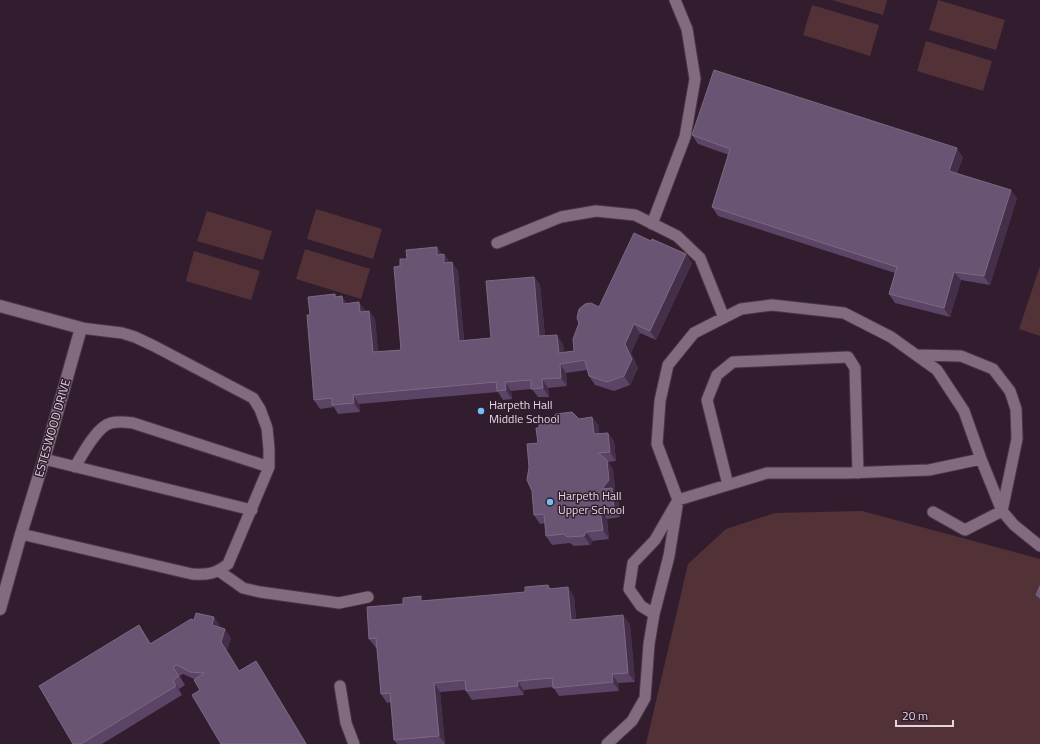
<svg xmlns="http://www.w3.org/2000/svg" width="1040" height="744" viewBox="0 0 1040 744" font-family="'Titillium Web',sans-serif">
<rect width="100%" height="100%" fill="#311d2e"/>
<path fill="#533237" d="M832,0H887L883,15Z
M938,0L1005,20L996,50L929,30Z
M812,5L879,25L870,56L803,35Z
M926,41L992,61L983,91L917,71Z
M316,209L382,229L373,259L307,239Z
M207,211L272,231L263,260L197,241Z
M305,249L370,269L361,299L296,279Z
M194,251L260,271L251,300L186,281Z
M1040,266V336L1019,329Z
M862,511L1040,559V744H646L688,564L726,529L775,513Z"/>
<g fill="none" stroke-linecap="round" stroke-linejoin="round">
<g stroke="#493846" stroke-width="13">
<path id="service" d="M652,224L685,137L695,79L687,29L675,0
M497,243L561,217L596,211L635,215L677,236L700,258L724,318
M916,355L961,356L993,369L1010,391L1016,409L1017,439L1002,511L965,530L933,512
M44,459L252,510
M75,467C82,455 97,426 111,423C118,421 126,422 133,423L269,467
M728,485L707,400L717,375L733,362L848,357L855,368L858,473
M21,534L192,574C208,575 215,574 228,564L269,467V449L267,428L260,409L253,398L154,346L135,337L122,333L81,328
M219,571L243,588L260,592L339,603L368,597
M654,614L641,606L629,589L633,563L655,540L678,500L767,473H846L929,470L981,459
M340,686L346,723L354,744
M607,744L632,721L645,698L649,644L654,614L669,556L678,500L657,444L660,401L668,365L694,333L741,309L772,305L844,313L891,337L937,370L964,411L981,459L1002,511L1014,525L1040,546"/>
</g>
<g stroke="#493846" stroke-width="14">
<path id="minor" d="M0,306L81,328L44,459L21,534L0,609"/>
</g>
<use href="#service" stroke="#836b7f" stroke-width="11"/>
<use href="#minor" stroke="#836b7f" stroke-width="12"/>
</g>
<path fill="#5b4466" d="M692,135L963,157L957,173L1017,198L990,285L961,280L950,317L895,303L889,294L895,273L718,216L712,207L729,155L698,144Z
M651,241L686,254L692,263L656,340L640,333L631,353L638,368L630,385L614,391L595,385L589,376L587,370L566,373L567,386L548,388L549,397H538L532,389L511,391L512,399L503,400L498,392L359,404L360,412L338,414L334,407L320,409L314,400L310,315L335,294L336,297L347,303L365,311H369L375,319L378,352L401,350L400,266L407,259L437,247L442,255L444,254L449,262H452L458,271L464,340L491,338L534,277L540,285L545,336L563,344L564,352L574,351L599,307Z
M592,417L599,426V433H608L614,441L616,461L608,462L613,469L615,489L614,491L618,497L620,517L607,519L609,539L593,541L590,545L574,546L570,543L552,545L546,536L545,523L540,524L534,515L538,443L539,428L579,419Z
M548,585L551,589L574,596L576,619L630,624L635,682L618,683L619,691L559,696L553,687L524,690V695L472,700L466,691L465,690L440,692L445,744H397L394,740L391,702L387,703L381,694L377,648H376L369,639L403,604L424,601L525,592Z
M1040,586V600L1036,595Z
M214,617L220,626V627L231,638L227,650L239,671L256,661L262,670L307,744H221L200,690L194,679L183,674L180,676L185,685L179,689L182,695L102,744H73L139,625L151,643Z"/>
<path fill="#442e4a" d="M957,148L963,157L955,180L949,171Z
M1011,190L1017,198L990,285L984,276Z
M437,247L443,256L437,255Z
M444,254L450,263H444Z
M686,254L692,263L656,340L650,331Z
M452,262L458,271L465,350L459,341Z
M954,272L961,280L950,317L944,308Z
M534,277L540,285L546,345L539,336Z
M342,296L348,305L343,304Z
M359,302L366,311L360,312Z
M369,311L375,319L379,361L373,352Z
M634,324L640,333L631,353L638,368L630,385L624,376L625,344Z
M557,335L563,344L565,362L559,353Z
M560,364L566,373L567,386L561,378Z
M542,379L548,388L549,397L543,388Z
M505,382L511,391L512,399L506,390Z
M353,395L359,404L360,412L354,403Z
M592,417L599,426L600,443L594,434Z
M608,433L614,441L616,461L610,452Z
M607,460L613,469L615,489L614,491L618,497L620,517L614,508L602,489Z
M600,510L607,519L609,539L603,530Z
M586,532L593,541L590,545L584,536Z
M568,587L574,596L577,629L571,620Z
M623,615L630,624L635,682L628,673Z
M214,617L220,626L218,634L212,625Z
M139,625L145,634L157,653L150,644Z
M225,629L231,638L227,650L245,680L239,671L221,642Z
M256,661L262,670L307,744H306Z
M173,667L180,676L185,685Z
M612,674L618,683L619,691L613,682Z
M173,680L179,689L182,695L176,686Z
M517,681L524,690V695L518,686Z
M434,683L440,692L445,744L439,736Z"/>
<path fill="#6a5473" stroke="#7d6884" d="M714,70L957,148L949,171L1011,190L984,276L954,272L944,308L889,294L897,267L712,207L730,149L692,135Z
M634,233L651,241L652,239L686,254L650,331L634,324L625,344L632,359L624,376L607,382L589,376L585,360L560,364L561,378L542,379L543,388L531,389V380L505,382L506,390L497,391L496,382L353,395L354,403L332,405V398L314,400L307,315H310L308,297L335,294V297L342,296L343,304L359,302L360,312L369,311L373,352L401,350L394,267L400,266V259H407L406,250L437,247V255L444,254V263L452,262L459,341L491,338L486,281L534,277L539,336L557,335L559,353L574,351L573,339L579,323L577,318L579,309L585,304L591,303L599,307Z
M572,412L579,419L592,417L594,434L608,433L610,452L598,453L607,460L609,480L602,489L612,488L614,508L600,510L603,530L586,532L584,536L567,537L564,534L546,536L544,514L534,515L532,491L527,480L529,467L527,444L538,443L536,428H539V423L550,422L556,414Z
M548,585L549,589L568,587L571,620L623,615L628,673L612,674L613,682L553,688L552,678L517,681L518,686L466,691L465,680L434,683L439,736L394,740L390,693L381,694L376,638L369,639L367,607L403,604V598L421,596V601L525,592V587Z
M1040,586V597L1036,595Z
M196,613L214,617L212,625L225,629L221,642L239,671L256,661L306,744H221L192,695L200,690L194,680L204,673L190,672L177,665L173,667L179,676L173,680L176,686L81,744H73L39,686L139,625L150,644L191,619L194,620Z"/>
<g fill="#72c1f5" stroke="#311d2e" stroke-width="1.5">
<circle cx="481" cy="411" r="4"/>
<circle cx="550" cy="502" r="4"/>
</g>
<g text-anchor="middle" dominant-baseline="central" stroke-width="3" stroke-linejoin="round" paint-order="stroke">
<g font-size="12" fill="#e3d5e0" stroke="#311d2e" text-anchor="start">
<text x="489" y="404">Harpeth Hall<tspan x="489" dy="14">Middle School</tspan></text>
<text x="558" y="495">Harpeth Hall<tspan x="558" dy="14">Upper School</tspan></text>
</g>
<g font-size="12" fill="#e3d5e0" stroke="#311d2e">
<text transform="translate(52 428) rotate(-74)">ESTESWOOD DRIVE</text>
</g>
</g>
<path d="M896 720v6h57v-6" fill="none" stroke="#e3d5e0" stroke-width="2"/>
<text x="902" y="720" font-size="12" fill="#e3d5e0" stroke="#311d2e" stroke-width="3" paint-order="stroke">20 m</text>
</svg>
